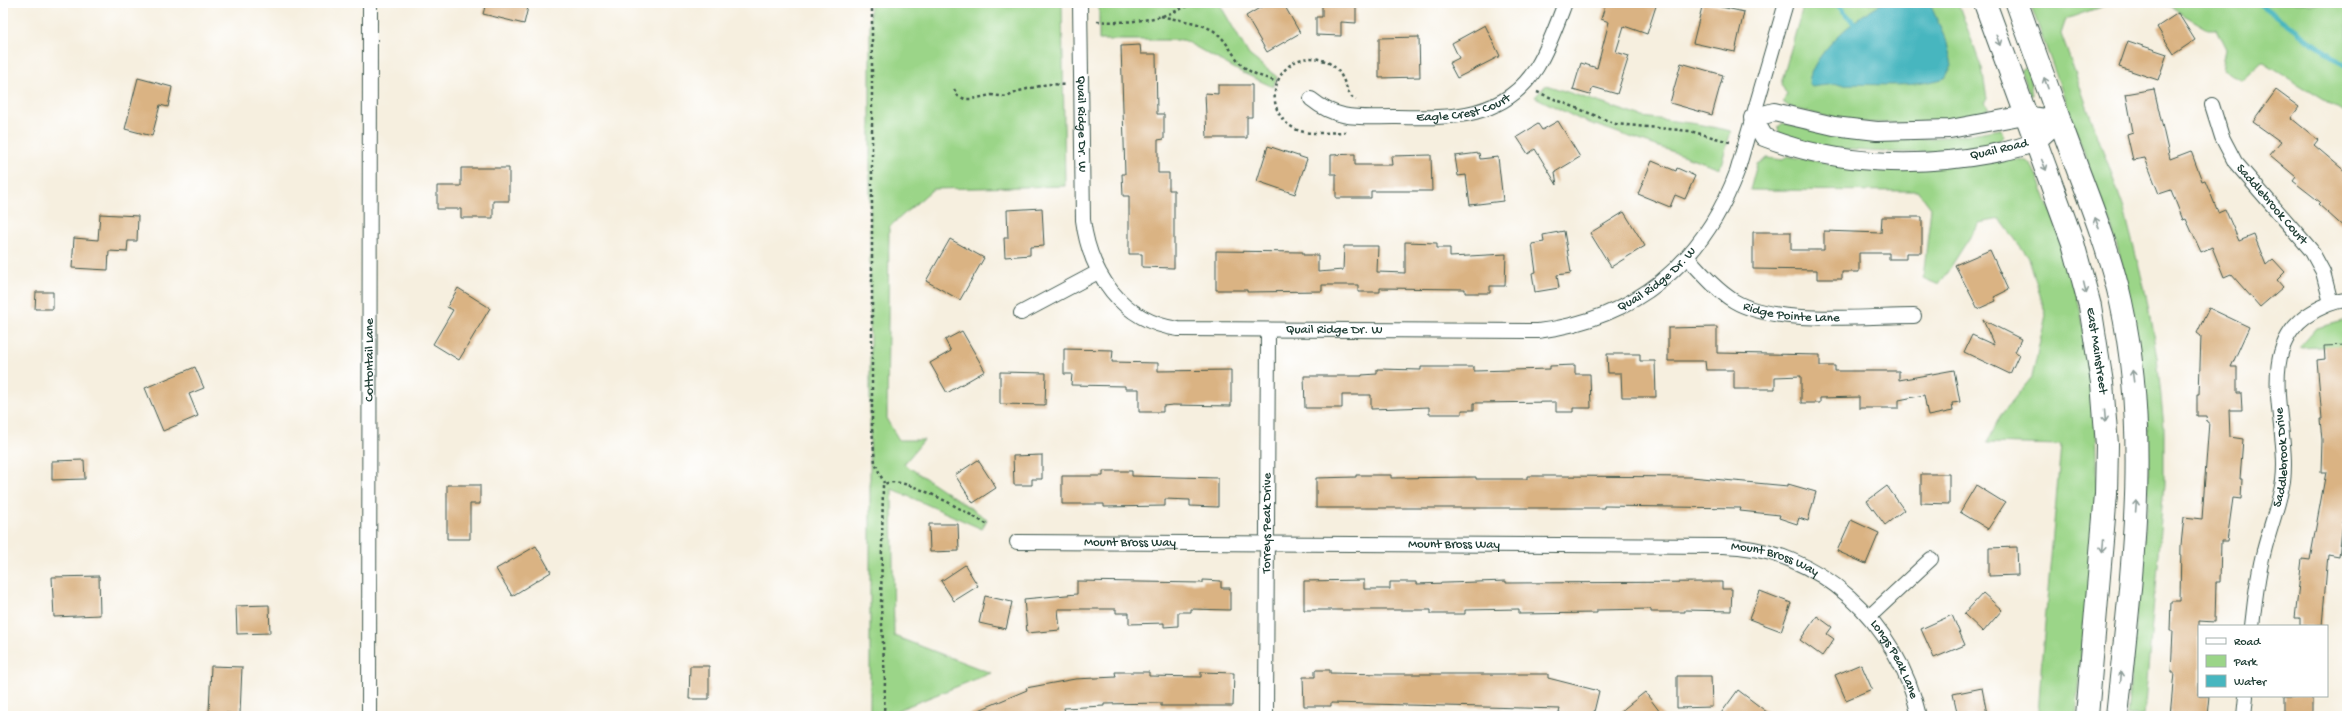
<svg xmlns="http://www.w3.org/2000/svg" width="2350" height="719" viewBox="0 0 2350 719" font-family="'Gochi Hand',sans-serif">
<rect width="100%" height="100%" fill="#fff"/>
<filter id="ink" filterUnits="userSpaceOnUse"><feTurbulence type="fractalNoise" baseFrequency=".025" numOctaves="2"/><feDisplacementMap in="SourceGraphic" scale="8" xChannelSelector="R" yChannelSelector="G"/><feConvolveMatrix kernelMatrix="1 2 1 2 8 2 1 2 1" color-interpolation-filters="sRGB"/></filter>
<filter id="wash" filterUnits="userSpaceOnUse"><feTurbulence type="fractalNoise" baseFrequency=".012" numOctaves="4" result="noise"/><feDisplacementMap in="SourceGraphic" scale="16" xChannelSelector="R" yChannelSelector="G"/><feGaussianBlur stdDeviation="0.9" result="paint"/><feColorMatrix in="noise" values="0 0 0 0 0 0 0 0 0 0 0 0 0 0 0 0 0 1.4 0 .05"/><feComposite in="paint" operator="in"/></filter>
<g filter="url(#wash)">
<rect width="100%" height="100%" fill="#f6efdf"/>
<path fill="#9bd588" stroke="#5d895e" d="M870,3H1062L1065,186L933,189L889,227L887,420L899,440H924L904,464L987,519L982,529L892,489L894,636L991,673L893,712V716H870Z
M1099,3H1219L1249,55L1277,77L1273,87L1239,71L1183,40H1099Z
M1804,3H1958L1982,69L1987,99L1984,103L1989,108C1969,126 1881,125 1854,121C1832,118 1808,113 1788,106L1783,102L1787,95L1781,84Z
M2030,3H2112L2066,19L2061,34L2124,209L2146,295L2157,357L2164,427V484L2144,716H2127L2148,495V436L2142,367L2123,268L2115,238Z
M2163,3H2347V114L2262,62L2241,81L2222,69L2226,49L2216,29H2208Z
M2029,67L2033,95H2030L2020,70Z
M1546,85L1643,117L1697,124L1731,131L1720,168L1581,120L1535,97Z
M1783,123C1856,142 1926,144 1999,129L2002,131L2003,137C1979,160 1860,152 1826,147C1810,144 1795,138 1779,134L1778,127Z
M1787,156L1860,169L2011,159C2016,159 2022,159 2026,161C2037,166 2047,202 2052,214C2085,301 2099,397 2097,490C2095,564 2082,642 2075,716H2038L2042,656L2061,445L1987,443L2000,416L2032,377L2046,315L2029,258L2000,219L1979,223L1939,285L1923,278L1931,208L1918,191L1750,190L1757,164L1767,158L1783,160Z
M2347,320V346L2299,348L2317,328Z"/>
<path fill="#47b6bf" stroke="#337a7a" d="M1883,3L1930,4L1947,42L1952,66L1945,78C1902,92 1856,79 1812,87L1809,84C1809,56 1859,14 1883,3Z"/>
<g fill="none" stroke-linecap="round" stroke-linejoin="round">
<path stroke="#47b6bf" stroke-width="5" d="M1836,3L1857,26
M2258,3L2347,67"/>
</g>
<g id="blocks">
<path fill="#dab383" d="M486,3H529L524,24L483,14Z
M1268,3H1283L1300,33L1267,52L1246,16Z
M1322,3H1356V23L1341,22V36L1316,35V17H1322Z
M1606,3H1657L1647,34L1624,26L1616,52L1629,56L1617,94L1593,87L1590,95L1573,90L1581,63L1597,68L1609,22L1601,19Z
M1703,3L1744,12L1735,52L1693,43Z
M2178,13L2195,40L2174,54L2157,27Z
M1485,25L1500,56L1457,78L1449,63L1459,58L1452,43Z
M1419,37L1420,77L1379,78V38Z
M2128,41L2167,54L2158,80L2119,67Z
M1140,45L1141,54H1156L1157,114H1164V139L1158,140V173H1169V190H1174V268L1142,267V254H1129V196H1123L1122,174H1125L1121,46Z
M1681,63L1723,75L1712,115L1670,103Z
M138,78L172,87L168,107L160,105L152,136L125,129Z
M1218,85H1252V117H1247V138H1207L1205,93L1218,94Z
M2154,89L2170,159L2191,151L2202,181L2205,180L2218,212L2225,209L2239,241L2254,235L2266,265L2273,259L2285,272L2277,280L2283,287L2260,307L2231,274L2224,277L2212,247L2201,252L2186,219L2183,220L2171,190L2159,194L2145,158L2133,160L2127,134L2133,132L2126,94Z
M2276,90L2299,107L2291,118L2318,140L2314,145L2347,173V230L2318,204L2320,202L2293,181L2296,177L2270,155L2281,142L2253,122Z
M1558,121L1580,157L1555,172L1557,185L1535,149L1528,154L1517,137L1538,124L1542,130Z
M1268,146L1307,159L1295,194L1257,181Z
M1479,153L1480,159L1498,157L1503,201L1470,205L1466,175L1458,176L1455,156Z
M1355,154V165H1392L1391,156L1431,155L1432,191H1371V198H1336V174H1331V155Z
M1652,161L1676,171L1677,168L1695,176L1685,199L1675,195L1670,207L1638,194Z
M461,168H509V201H493V218H461V209H437V186H461Z
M1042,208L1044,246L1030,247V255L1005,257L1004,238H1008L1007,210Z
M1624,212L1645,246L1611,267L1590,233Z
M100,214L138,216L137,241H128L127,252L109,251L108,270L72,268L74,238L98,240Z
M1882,217H1922V253H1906V259H1889V253H1859V272H1842V279H1817V270L1753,269V232H1791V250H1824V231L1881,233Z
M1564,231L1571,273L1557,275L1559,288L1535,292L1532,273L1536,272L1532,244L1544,242L1543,235Z
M950,239L984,258L960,300L926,281Z
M1405,242L1437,243V248H1450V257L1506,254L1505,286H1490V293H1465V289L1380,288V292H1358V285H1322V291L1247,292V290H1216V251L1303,252V255H1318V272L1343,270L1344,246H1378L1377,272L1405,273Z
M1990,250L2008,290L1994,297L1996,301L1978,309L1955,265Z
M458,288L490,308L459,360L433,344L453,310L447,307Z
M36,292H53V309H35Z
M2209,308L2249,327L2231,367H2237V393H2241L2242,410H2229L2230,437L2243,439L2240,479H2242L2241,499L2233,498L2227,541H2221L2220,582H2216L2215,622L2199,621V696H2209L2207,716H2170L2174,673H2171L2173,631H2170L2171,601H2180L2181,545L2184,517L2202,519L2209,422H2207L2206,416H2197V394H2199L2201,336L2197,333Z
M1983,320L2021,339L2015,352L2019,354L2010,374L1964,352L1972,335L1994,345Z
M1717,327V353L1820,355V366H1835V371H1899V380L1954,370L1960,402L1952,403L1953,411L1928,416L1924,395L1899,400V408H1859V397L1820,398V403H1801V376L1775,377V389H1734V370H1706L1705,361H1668V328Z
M962,331L985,371L947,393L930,363L951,351L945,340Z
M2347,345V522H2343L2339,556L2328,554L2322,626H2300V618H2295L2302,559L2310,560L2326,472H2321L2322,440L2320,419H2322L2317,360L2325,359L2324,346Z
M1064,349L1113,350L1112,362L1158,363V371L1231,370V406L1173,405L1163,406V412H1139V389H1125V386L1071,385L1072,374H1064Z
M1607,354H1640V361H1655L1656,397H1622L1621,373H1608Z
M1575,365V374H1590L1591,408H1573V412H1556V402L1474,403V410H1462V414H1429V407L1371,409V395H1342V408H1305L1304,376H1362V375L1377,374V369L1421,370V367H1474V371L1550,369V366Z
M195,367L204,388L189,394L198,416L163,431L145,388Z
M1000,372L1046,373L1045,405L1000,404Z
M1042,455V479H1032V485H1014L1013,456Z
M84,460L85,479L52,480V461Z
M978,460L996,488L973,503L955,475Z
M1103,471H1132V476L1218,478V507L1190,506V500L1165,499V506L1104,507V504H1062V476H1103Z
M1921,474H1949V504L1921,503Z
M1356,475H1391V478L1476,477V479H1527V476H1561L1691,477L1788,486V484L1816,492L1808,521L1799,518L1797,524L1779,518L1780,515L1740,511L1741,508L1604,506V508H1316V478L1356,477Z
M447,485H480V504H470V539H447Z
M1976,485L2005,503L1988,529L1960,512Z
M1887,486L1904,510L1885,525L1867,501Z
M1851,520L1879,533L1866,564L1837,551Z
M929,524H958L959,551L930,552Z
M536,546L551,572L512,596L496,569Z
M2017,547L2018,575L1989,576V548Z
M965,565L978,586L954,601L941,581Z
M99,576L100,615L54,617L52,577Z
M1203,580L1221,581V588H1230V610L1191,609V612H1178V626L1164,627V623L1129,624V613H1116V609H1058L1060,630L1027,633L1024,599L1077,594V581L1203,583Z
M1364,580V589H1390V582H1417V584L1506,581V583L1722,582V589H1732L1731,611L1685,610V612H1651V609L1597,610V613L1519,614V609L1465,610V614H1431V610H1304V581Z
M1760,591L1791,603L1781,631L1749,619Z
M1983,593L2002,610L1983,632L1964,614Z
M985,596L1012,602L1006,629L979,623Z
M269,605L270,633L237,634L236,606Z
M1952,615L1965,645L1934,658L1921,629Z
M1817,616L1832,627L1827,634L1834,639L1822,656L1800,640Z
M1861,664L1872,689L1846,700L1835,675Z
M211,666L242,667L240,714L209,712Z
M690,666H709V699H689Z
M1315,670H1330V673L1383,674H1548V678L1599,691L1593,716H1570L1559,713L1560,709L1331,703V706H1304L1303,677H1315Z
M1115,672H1149V676L1201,677V672L1234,673L1233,706H1161V703L1104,704V706L1064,708L1065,713L1048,716H965L1027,690L1026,688L1075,679L1116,677Z
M1677,676H1711L1712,707L1677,708Z
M1982,688L1987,714L1958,716L1953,694Z
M1738,690L1772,716H1719Z
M1645,692L1663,716H1615Z
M2284,696H2312V714H2284Z"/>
</g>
</g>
<g filter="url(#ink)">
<use href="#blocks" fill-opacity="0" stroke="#3f584e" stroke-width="1"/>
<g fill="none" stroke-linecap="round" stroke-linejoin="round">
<g stroke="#3f584e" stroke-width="16">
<g id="minor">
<path id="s1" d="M1080,3L1083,220C1090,274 1122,321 1178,329L1538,331C1635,319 1703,263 1737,172L1786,3"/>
<path id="s2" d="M1311,99C1338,121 1360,117 1394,117C1449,118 1504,120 1537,67C1549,47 1557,24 1565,3"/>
<path id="s3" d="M2212,105L2222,137L2235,162L2311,250L2323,272L2331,303"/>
<path id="s4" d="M1687,257C1702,273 1716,290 1734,301C1776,326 1865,316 1914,316"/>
<path d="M1021,313L1098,272"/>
<path id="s5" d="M1017,542L1722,546C1820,547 1898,624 1919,716"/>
<path d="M1870,616L1931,559"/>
<path id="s6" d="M2252,626C2255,601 2257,576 2264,551C2270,527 2279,505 2283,481C2290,428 2255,355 2305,317C2318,308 2331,301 2347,300"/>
<path id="s7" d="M369,716L370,3"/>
<path id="s8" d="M1266,716L1268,330"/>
<path d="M2244,716L2246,696"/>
</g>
</g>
<g stroke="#3f584e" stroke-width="20">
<path id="tertiary" d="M1774,112L1834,126L1877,131L1950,129L2025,115L2059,120C2052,127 2043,138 2034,142C2021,149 2004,151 1990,154C1915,168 1836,165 1764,137L1753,118Z"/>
</g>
<g stroke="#3f584e" stroke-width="24">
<g id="primary">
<path id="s9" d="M1985,3L2073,243L2090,306L2102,383L2107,445L2106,494L2087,716"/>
<path d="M2017,3C2037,60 2058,116 2079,173C2095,215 2111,257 2121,302C2151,439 2131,578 2117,716"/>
</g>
</g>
<path stroke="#3f584e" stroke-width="2.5" stroke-dasharray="3 3" stroke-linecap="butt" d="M872,3V428L875,463L884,483
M1161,16C1179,21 1198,21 1214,31C1227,40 1231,53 1241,64C1250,74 1264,77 1277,82
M1097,21C1128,24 1165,20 1192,3
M954,89L958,96L965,99H972L991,95L1007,97L1019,91L1048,84L1066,85
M1537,92L1616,124L1690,131L1730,142
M1346,132C1332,132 1313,135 1300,131C1252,113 1279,43 1325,61C1348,71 1343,94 1356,100
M884,716L885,681L881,606L883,485C900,471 971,515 988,525"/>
<use href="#minor" stroke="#fff" stroke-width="14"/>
<use href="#tertiary" stroke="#fff" stroke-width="18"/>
<use href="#primary" stroke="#fff" stroke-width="22"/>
</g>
<defs><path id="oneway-shaft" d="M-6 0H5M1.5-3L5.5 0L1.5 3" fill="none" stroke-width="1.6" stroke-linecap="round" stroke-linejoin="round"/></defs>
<g stroke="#8f9e9a">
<use href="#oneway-shaft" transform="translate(1998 40) rotate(70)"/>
<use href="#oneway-shaft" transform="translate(2046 83) rotate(-110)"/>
<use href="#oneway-shaft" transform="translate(2044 165) rotate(67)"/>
<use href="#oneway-shaft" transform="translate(2097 223) rotate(-110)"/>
<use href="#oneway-shaft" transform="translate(2085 288) rotate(76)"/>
<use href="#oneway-shaft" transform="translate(2133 376) rotate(-97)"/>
<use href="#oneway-shaft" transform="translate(2105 416) rotate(85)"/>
<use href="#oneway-shaft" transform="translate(2136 506) rotate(-86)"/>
<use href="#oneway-shaft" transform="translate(2103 546) rotate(95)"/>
<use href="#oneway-shaft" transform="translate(2121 677) rotate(-85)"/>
</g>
</g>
<g text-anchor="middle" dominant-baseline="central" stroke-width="3.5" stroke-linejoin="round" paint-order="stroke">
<g font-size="13" fill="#1f3d34" stroke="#fff">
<text stroke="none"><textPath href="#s2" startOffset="158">Eagle Crest Court</textPath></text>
<text stroke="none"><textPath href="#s1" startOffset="121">Quail Ridge Dr. W</textPath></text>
<text transform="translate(1999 150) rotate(-13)">Quail Road</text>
<text stroke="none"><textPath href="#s3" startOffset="118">Saddlebrook Court</textPath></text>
<text stroke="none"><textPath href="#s1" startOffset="865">Quail Ridge Dr. W</textPath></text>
<text stroke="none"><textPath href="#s4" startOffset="124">Ridge Pointe Lane</textPath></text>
<text stroke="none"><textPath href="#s1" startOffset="529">Quail Ridge Dr. W</textPath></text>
<text stroke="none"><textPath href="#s9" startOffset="366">East Mainstreet</textPath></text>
<text stroke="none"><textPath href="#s7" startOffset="356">Cottontail Lane</textPath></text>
<text stroke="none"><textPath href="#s6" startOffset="172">Saddlebrook Drive</textPath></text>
<text stroke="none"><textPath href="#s8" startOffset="193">Torreys Peak Drive</textPath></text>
<text stroke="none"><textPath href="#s5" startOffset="113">Mount Bross Way</textPath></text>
<text stroke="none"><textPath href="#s5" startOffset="437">Mount Bross Way</textPath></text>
<text stroke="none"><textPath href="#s5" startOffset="760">Mount Bross Way</textPath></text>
<text stroke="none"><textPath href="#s5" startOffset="923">Longs Peak Lane</textPath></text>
</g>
</g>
<rect width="2350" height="719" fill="none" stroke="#fff" stroke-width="16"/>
<rect x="2198" y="625" width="130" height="72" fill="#ffffff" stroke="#a5b1ae"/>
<rect x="2206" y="638" width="20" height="6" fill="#ffffff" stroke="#a5b1ae"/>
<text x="2234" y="645" font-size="12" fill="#1f3d34">Road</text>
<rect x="2206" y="655" width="20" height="12" fill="#9bd588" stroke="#a5b1ae"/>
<text x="2234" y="665" font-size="12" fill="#1f3d34">Park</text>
<rect x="2206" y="675" width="20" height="12" fill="#47b6bf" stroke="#a5b1ae"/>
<text x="2234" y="685" font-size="12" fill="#1f3d34">Water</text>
</svg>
